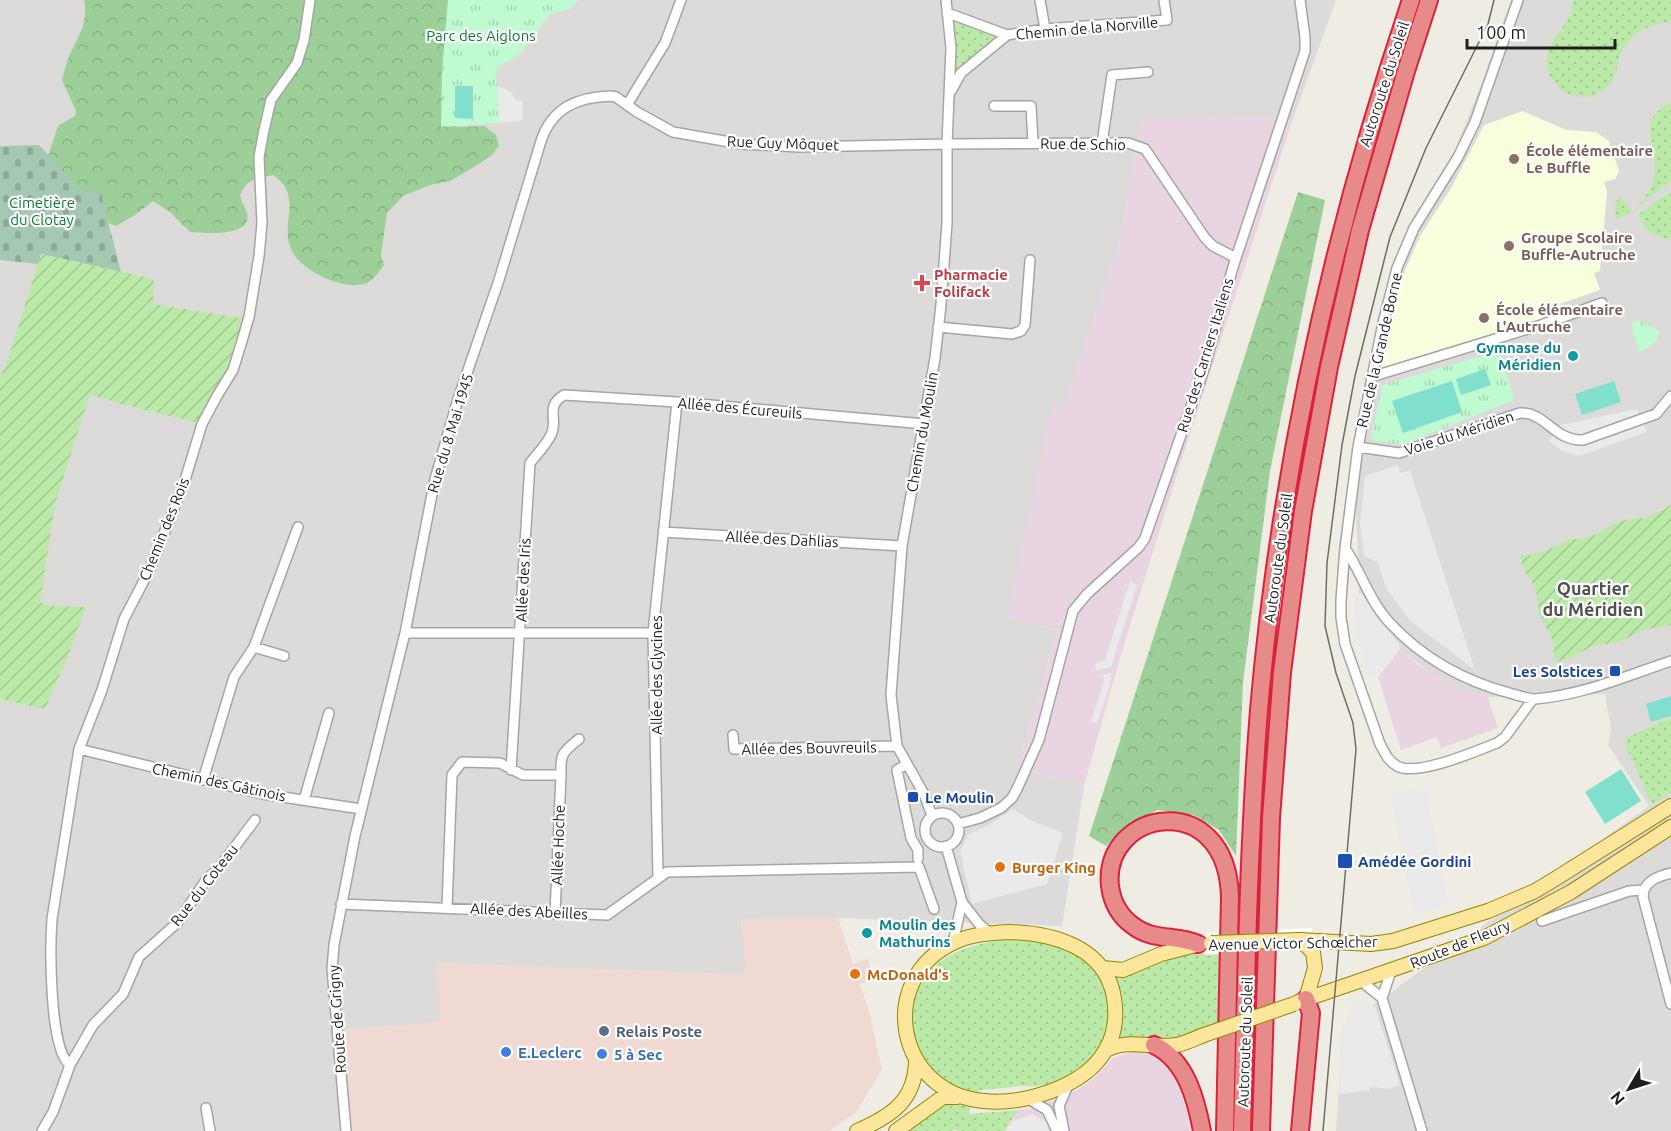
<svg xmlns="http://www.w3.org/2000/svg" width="1671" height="1131" viewBox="0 0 1671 1131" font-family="Ubuntu,sans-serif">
<defs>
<pattern id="grass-dots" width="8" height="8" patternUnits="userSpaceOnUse" patternTransform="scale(1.5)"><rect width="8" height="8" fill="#bbeaa8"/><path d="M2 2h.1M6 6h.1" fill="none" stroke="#a0c890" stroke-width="1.8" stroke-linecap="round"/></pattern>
<pattern id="forest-crowns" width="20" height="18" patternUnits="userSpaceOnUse" patternTransform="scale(1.5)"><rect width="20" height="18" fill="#9dcf98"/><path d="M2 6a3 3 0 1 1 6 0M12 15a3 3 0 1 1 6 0" fill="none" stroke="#87b183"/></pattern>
<pattern id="cemetery-stones" width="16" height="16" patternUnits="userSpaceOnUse" patternTransform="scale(1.5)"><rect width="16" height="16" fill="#a4c8b1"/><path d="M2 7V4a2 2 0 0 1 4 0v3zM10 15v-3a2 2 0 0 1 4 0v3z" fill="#8dab98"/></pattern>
<pattern id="park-tufts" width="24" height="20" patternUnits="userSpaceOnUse" patternTransform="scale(1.5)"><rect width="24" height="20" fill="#bffad0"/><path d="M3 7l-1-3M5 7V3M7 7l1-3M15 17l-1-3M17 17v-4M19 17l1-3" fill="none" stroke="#a4d6b2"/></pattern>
<pattern id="garden-furrows" width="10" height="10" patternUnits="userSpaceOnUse" patternTransform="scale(1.5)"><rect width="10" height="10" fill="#bbeaa8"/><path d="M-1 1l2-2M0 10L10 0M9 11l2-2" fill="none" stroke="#a0c890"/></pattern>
</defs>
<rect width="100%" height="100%" fill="#efede3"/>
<path fill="#dcdbda" d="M0,0H1336L1294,116L1141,121L1121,240L1063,410L1053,408L1008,617L1058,631L1017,769L1084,786L1062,926L838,918L741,919L746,975L438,963L440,1022L333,1031L340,1131H0Z
M1511,0H1671V1131H1336L1343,1027L1357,1001L1372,1006L1649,806L1608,745L1611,729L1605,694L1488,697L1464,690L1432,674L1400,649L1385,635L1359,600L1354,446L1377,327L1392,267L1410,226L1454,152L1482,82Z"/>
<path fill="#f0d9d2" d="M838,918L853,964L868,959L874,979L860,984L870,1015L882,1070L856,1112L829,1131H340L333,1031L439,1022L437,963L746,975L741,919Z"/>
<path fill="#e8d5e1" d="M1294,116L1180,465L1120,658L1084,786L1017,769L1058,631L1008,617L1052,407L1063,409L1121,240L1141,120Z
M1400,649L1421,667L1444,680L1464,690L1488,697L1498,728L1441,748L1437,737L1401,750L1378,677Z
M1134,1051L1158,1055L1175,1072L1187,1113L1190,1131H1004L1018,1110L1033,1108L1075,1091L1092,1080L1113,1058Z"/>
<path fill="#f8ffdc" d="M1523,111L1566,130L1596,132L1609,141L1619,171L1615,179L1604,182L1607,191L1600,271L1594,273L1600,290L1548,308L1551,316L1483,339L1375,371L1392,300L1420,236L1450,190L1484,125Z"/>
<path fill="url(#grass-dots)" d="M1573,0H1671V22C1649,23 1628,34 1620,56C1616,69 1616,80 1605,89C1581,109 1544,88 1547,58C1548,36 1571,29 1573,0Z
M959,23L994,35L995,40L959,72L955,70V26Z
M1671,103V181L1635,209C1647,198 1654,185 1655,168C1655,142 1636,120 1671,103Z
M1671,191V239C1655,238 1644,230 1638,215Z
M1619,195L1632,211L1617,220L1615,207Z
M1671,718V793L1652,805L1623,739Z
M1012,938C1036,941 1061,943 1082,958C1114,981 1120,1030 1092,1059C1085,1067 1071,1074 1061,1078C1050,1084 1038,1088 1026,1086L980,1090L977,1093C966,1091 956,1089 946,1084C905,1060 900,1002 932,969C954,947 983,943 1012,938Z
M1204,953L1205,955L1223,954L1221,1021L1177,1037L1119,1039C1126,1016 1124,996 1114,976C1131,978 1146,967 1161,961C1175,955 1189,954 1204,953Z
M947,1102L971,1107L968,1114L1018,1110L1004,1131H956L957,1129L951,1131H910L930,1112Z"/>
<path fill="url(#forest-crowns)" d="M84,0H455L451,121L457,127L484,126L496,135L499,146L492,155L479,164L450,181L430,185L403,196L387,213L381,255L384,265C378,273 373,281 364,284C342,290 302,271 292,251C278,224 305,197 273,175C256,179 247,178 240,195C241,201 245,207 247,213C253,238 203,233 190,232L170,212L153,201L135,215L116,226L69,207L48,156L58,126L75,116L76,111L62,80C64,72 66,64 69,56C78,37 89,22 84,0Z
M1298,192L1325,200L1270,471L1243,682L1236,856L1219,830L1194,815L1157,810L1120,832L1106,846L1089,836Z"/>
<path fill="url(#cemetery-stones)" d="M39,145L79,188L101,194L121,272L41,254L38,264L0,260V146Z"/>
<path fill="url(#park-tufts)" d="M448,0H578L572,8L549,15L521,53L497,68L496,83L498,86L499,123L441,127L442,71Z
M1638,320L1658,330L1660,335C1657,342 1644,351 1637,353L1639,350L1631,326L1633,322Z
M1499,351L1514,400L1401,445L1371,440L1382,385Z"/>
<path fill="url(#garden-furrows)" d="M41,254L154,279L153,304L248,319L233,370L202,424L117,403L90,394L55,504L40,602L49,606L86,607L68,656L45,709L0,699V377L6,365Z
M1671,505V625L1643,630L1619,642L1592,646L1570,659L1557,661L1554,656L1553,641L1539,614L1536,589L1522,565L1520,554L1525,556L1546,551L1570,539H1581L1598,534L1609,526L1624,520L1647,518Z"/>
<path fill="#80dfcd" d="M455,86H473V119L455,118Z
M1485,369L1491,385L1461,395L1456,379Z
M1452,381L1462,412L1403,433L1392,401Z
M1614,381L1621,402L1582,415L1575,394Z
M1671,696V716L1651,722L1646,704Z
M1621,769L1641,801L1605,824L1585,792Z"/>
<path fill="#eaeaea" d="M498,86L511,92L515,99L523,101L522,121L499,123Z
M1637,409L1647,432L1579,456L1560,450L1549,441L1561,425Z
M1398,465L1400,473L1410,470L1475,670L1410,621L1386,588L1378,563L1364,555L1360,523L1365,476Z
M1130,581L1137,585L1111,667L1096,671L1095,663L1105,660Z
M1361,593L1400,646L1379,672L1369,678L1356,636L1354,597Z
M1111,673V682L1097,723L1091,722L1104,681L1103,675Z
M1426,788L1449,905L1414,913L1390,795Z
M1013,809L1030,820L1063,833L1047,884L972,904L960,851L969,834L987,826Z
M1357,1001L1375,1007L1400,1085L1388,1089L1373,1087L1370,1088V1090L1339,1094L1343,1027Z
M1032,1114L1046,1122L1049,1131H1005L1013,1121Z"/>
<path fill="#fff" d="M1312,928V949L1205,954L1207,933Z"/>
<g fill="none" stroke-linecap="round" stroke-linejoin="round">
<g stroke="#a5a5a5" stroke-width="12">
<path id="street" d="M1040,0L1045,29
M1518,0L1475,122L1458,157L1414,228L1397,268L1383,323L1358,447L1345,548L1341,600V617L1345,644L1380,744C1385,753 1388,761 1397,766C1417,777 1476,751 1497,743L1505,737L1533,699
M948,13L1007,35
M951,91L961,73L1007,35L1045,29L1167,20L1164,0
M627,105L665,43L681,0
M994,106H1031L1033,143
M1102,143L1112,75L1148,72
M938,327L1012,334L1021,331L1025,325L1030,260
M1371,377L1541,325L1602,303
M1358,447L1399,453L1520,413C1546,412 1554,441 1583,440L1656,414L1671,396
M663,532L902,546
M1345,548C1361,572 1369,600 1389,622C1422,658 1466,682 1513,694C1520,696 1528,699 1535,699C1583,695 1626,676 1671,661
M405,633H653
M254,647L298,527
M733,735L734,749L897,746
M79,749L263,794L361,809
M907,764L897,770L911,838L918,850V859
M511,770L530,463C537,454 546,445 551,435C559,419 544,407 564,395L677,402L925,424
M561,775C560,753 563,752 579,739
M203,780L234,677L254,647L284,656
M304,800L329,713
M925 830a17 17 0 1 1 34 0a17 17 0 1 1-34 0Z
M932,816L924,794L897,746L891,695L902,546L935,358L941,305L947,223V144L951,48L946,0
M958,824L980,818L1001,808L1012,798L1017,789L1039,740L1073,611L1087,594L1139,547L1145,538L1203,372L1233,267L1305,51V37L1300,0
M946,846L962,902L979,924L990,933
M658,876L653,633L677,402
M1644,890L1643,897L1671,1004
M1644,890C1649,879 1660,876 1671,873
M341,904L607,915L667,872L919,867L934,909
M447,907L452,775L462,762L500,763L523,775H561L555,914
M1542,921L1629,891L1644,890
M953,943L962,902
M1361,981L1382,998L1422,1131
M1382,998L1391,971
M70,1065C49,1050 50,946 52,919L79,749L102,690L124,619L149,571L167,526L185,480L202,424L217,396L233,370L242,341L249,317L259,256L262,223L259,157L264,130L271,100L297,63L304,40L310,0
M1027,1098L1047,1110L1057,1131
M206,1108L210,1131
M42,1131L53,1112L70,1065L93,1025L123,994L139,957L178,922L206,880L218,869L255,820
M346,1131L332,969L334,945L355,836L405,633L435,479L458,399L499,280L541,141C552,108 577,97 611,96L616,97L637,112L673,132L741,144L799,147L947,144L1128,143L1145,149L1205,238L1213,246L1236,258
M1064,1131L1059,1106L1069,1083"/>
</g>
<g stroke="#978400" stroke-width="16">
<path id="primary" d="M1009,932C1053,933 1106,947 1114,998C1117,1016 1115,1035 1105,1051C1084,1087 1024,1105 984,1101C897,1094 874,979 955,942C972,934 991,933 1009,932Z
M1300,940L1371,944L1393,941L1488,911L1535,891L1555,879L1671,806
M1300,940L1313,952L1315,968L1306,999
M1103,968L1123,970L1161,954L1200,944
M1298,1002L1484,938L1571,892L1671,827
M1106,1050C1130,1038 1152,1049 1177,1045C1186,1043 1196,1038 1204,1035
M857,1131C892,1116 916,1100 916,1059
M896,1131L943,1097H957"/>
</g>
<g stroke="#db223c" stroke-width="20">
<path id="highway" d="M1198,944C1175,934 1154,942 1132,925C1120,916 1112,902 1110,886C1102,809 1227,787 1230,897L1225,1131
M1154,1045C1186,1060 1196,1099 1202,1131
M1242,1131C1246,991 1248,850 1259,710C1280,468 1333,230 1411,0
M1261,1131L1271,818L1282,672L1303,511L1329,367L1360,230L1406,71L1429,0
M1300,1131L1311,1013L1306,999"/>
</g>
<use href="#street" stroke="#fff" stroke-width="9"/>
<use href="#primary" stroke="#fce69b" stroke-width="14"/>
<use href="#highway" stroke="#e78b8a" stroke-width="16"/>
<path stroke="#6c6c6c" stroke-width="1.5" d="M1323,1131L1356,749L1353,723L1336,673L1325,626L1327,563L1342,445L1355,376L1390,237L1426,148L1488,24L1494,0"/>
<g stroke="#978400" stroke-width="16" stroke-linecap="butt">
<path id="primary-bridge" d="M1211,943L1300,940
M1204,1035L1294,1004"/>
</g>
<use href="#primary-bridge" stroke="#fce69b" stroke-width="14"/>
</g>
<g fill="#8d6e63" stroke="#fff" stroke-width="2">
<circle cx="1514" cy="159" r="6"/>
<circle cx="1509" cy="246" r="6"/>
<circle cx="1484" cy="318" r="6"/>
</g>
<path fill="#e0444e" stroke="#fff" stroke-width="2" d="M919 274h6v6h6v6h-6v6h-6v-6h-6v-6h6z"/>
<g fill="#0f9aa8" stroke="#fff" stroke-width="2">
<circle cx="1573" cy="356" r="6"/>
<circle cx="867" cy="933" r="6"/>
</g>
<g fill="#1a4fb4" stroke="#fff" stroke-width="2">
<rect x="1609" y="665" width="12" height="12" rx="3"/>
<rect x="907" y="791" width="12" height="12" rx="3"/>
<rect x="1337" y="853" width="16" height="16" rx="3"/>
</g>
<g fill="#e8710a" stroke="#fff" stroke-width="2">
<circle cx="1000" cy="867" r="6"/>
<circle cx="855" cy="974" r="6"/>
</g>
<circle fill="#5c6f8a" stroke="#fff" stroke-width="2" cx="604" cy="1031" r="6"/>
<g fill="#3f7fe0" stroke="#fff" stroke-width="2">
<circle cx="506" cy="1052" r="6"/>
<circle cx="602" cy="1054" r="6"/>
</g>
<g text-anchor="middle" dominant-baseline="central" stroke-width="4.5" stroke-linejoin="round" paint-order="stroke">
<g font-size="15" fill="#1e1e1e" stroke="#fff">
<text transform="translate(1087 28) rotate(-5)">Chemin de la Norville</text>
<text transform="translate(1384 84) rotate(-72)">Autoroute du Soleil</text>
<text transform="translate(783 143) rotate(2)">Rue Guy Môquet</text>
<text transform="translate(1083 144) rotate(1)">Rue de Schio</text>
<text transform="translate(1379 350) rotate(-77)">Rue de la Grande Borne</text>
<text transform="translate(1205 355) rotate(-73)">Rue des Carriers Italiens</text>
<text transform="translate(740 408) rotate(5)">Allée des Écureuils</text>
<text transform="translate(922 432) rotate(-80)">Chemin du Moulin</text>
<text transform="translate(450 433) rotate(-73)">Rue du 8 Mai 1945</text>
<text transform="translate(1459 433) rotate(-18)">Voie du Méridien</text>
<text transform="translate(164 529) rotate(-68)">Chemin des Rois</text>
<text transform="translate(782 539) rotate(3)">Allée des Dahlias</text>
<text transform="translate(1278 558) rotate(-82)">Autoroute du Soleil</text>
<text transform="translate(523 580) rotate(-87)">Allée des Iris</text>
<text transform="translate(656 675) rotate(-90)">Allée des Glycines</text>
<text transform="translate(809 748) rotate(-1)">Allée des Bouvreuils</text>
<text transform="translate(219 782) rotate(12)">Chemin des Gâtinois</text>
<text transform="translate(558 845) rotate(-88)">Allée Hoche</text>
<text transform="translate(204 885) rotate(-52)">Rue du Coteau</text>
<text transform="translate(529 911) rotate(3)">Allée des Abeilles</text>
<text transform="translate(1293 943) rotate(-1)">Avenue Victor Schœlcher</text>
<text transform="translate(1460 944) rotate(-22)">Route de Fleury</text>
<text transform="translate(337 1019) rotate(-94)">Route de Grigny</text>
<text transform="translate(1245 1042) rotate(-88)">Autoroute du Soleil</text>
</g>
<g font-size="15" fill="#0a7d2b" stroke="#fff">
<text x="481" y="35">Parc des Aiglons</text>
<text x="42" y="202">Cimetière<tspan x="42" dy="17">du Clotay</tspan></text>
</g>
<g font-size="15" font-weight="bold" fill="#785e54" stroke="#fff" text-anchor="start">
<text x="1526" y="150">École élémentaire<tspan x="1526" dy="17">Le Buffle</tspan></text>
<text x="1521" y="237">Groupe Scolaire<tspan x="1521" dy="17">Buffle-Autruche</tspan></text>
<text x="1496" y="309">École élémentaire<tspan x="1496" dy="17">L'Autruche</tspan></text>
</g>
<g font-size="15" font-weight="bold" fill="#be3a42" stroke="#fff" text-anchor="start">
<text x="934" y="274">Pharmacie<tspan x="934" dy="17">Folifack</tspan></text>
</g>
<g font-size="15" font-weight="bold" fill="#0d838f" stroke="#fff" text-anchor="end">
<text x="1561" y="347">Gymnase du<tspan x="1561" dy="17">Méridien</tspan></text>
<text x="879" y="924" text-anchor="start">Moulin des<tspan x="879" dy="17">Mathurins</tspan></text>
</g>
<g font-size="15" font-weight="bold" fill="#164399" stroke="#fff" text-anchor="start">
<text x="1603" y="671" text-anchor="end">Les Solstices</text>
<text x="925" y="797">Le Moulin</text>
<text x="1358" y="861">Amédée Gordini</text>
</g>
<g font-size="15" font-weight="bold" fill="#c56008" stroke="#fff" text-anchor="start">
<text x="1012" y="867">Burger King</text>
<text x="867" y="974">McDonald's</text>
</g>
<g font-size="15" font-weight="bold" fill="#4e5e75" stroke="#fff" text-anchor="start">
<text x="616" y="1031">Relais Poste</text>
</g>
<g font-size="15" font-weight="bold" fill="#366cbe" stroke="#fff" text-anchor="start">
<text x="518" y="1052">E.Leclerc</text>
<text x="614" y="1054">5 à Sec</text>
</g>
<g font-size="18" font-weight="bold" fill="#515151" stroke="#fff">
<text x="1593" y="588">Quartier<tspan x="1593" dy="21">du Méridien</tspan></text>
</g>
</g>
<g transform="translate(1629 1089) rotate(231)" stroke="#ffffff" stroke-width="4.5" paint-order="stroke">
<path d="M0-4.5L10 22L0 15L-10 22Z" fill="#1e1e1e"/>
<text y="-9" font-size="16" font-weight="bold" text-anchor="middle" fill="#1e1e1e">N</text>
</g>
<path d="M1467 39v9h148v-9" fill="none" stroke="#1e1e1e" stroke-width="3"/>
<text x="1476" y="39" font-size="18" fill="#1e1e1e" stroke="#ffffff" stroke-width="4.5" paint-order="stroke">100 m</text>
</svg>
